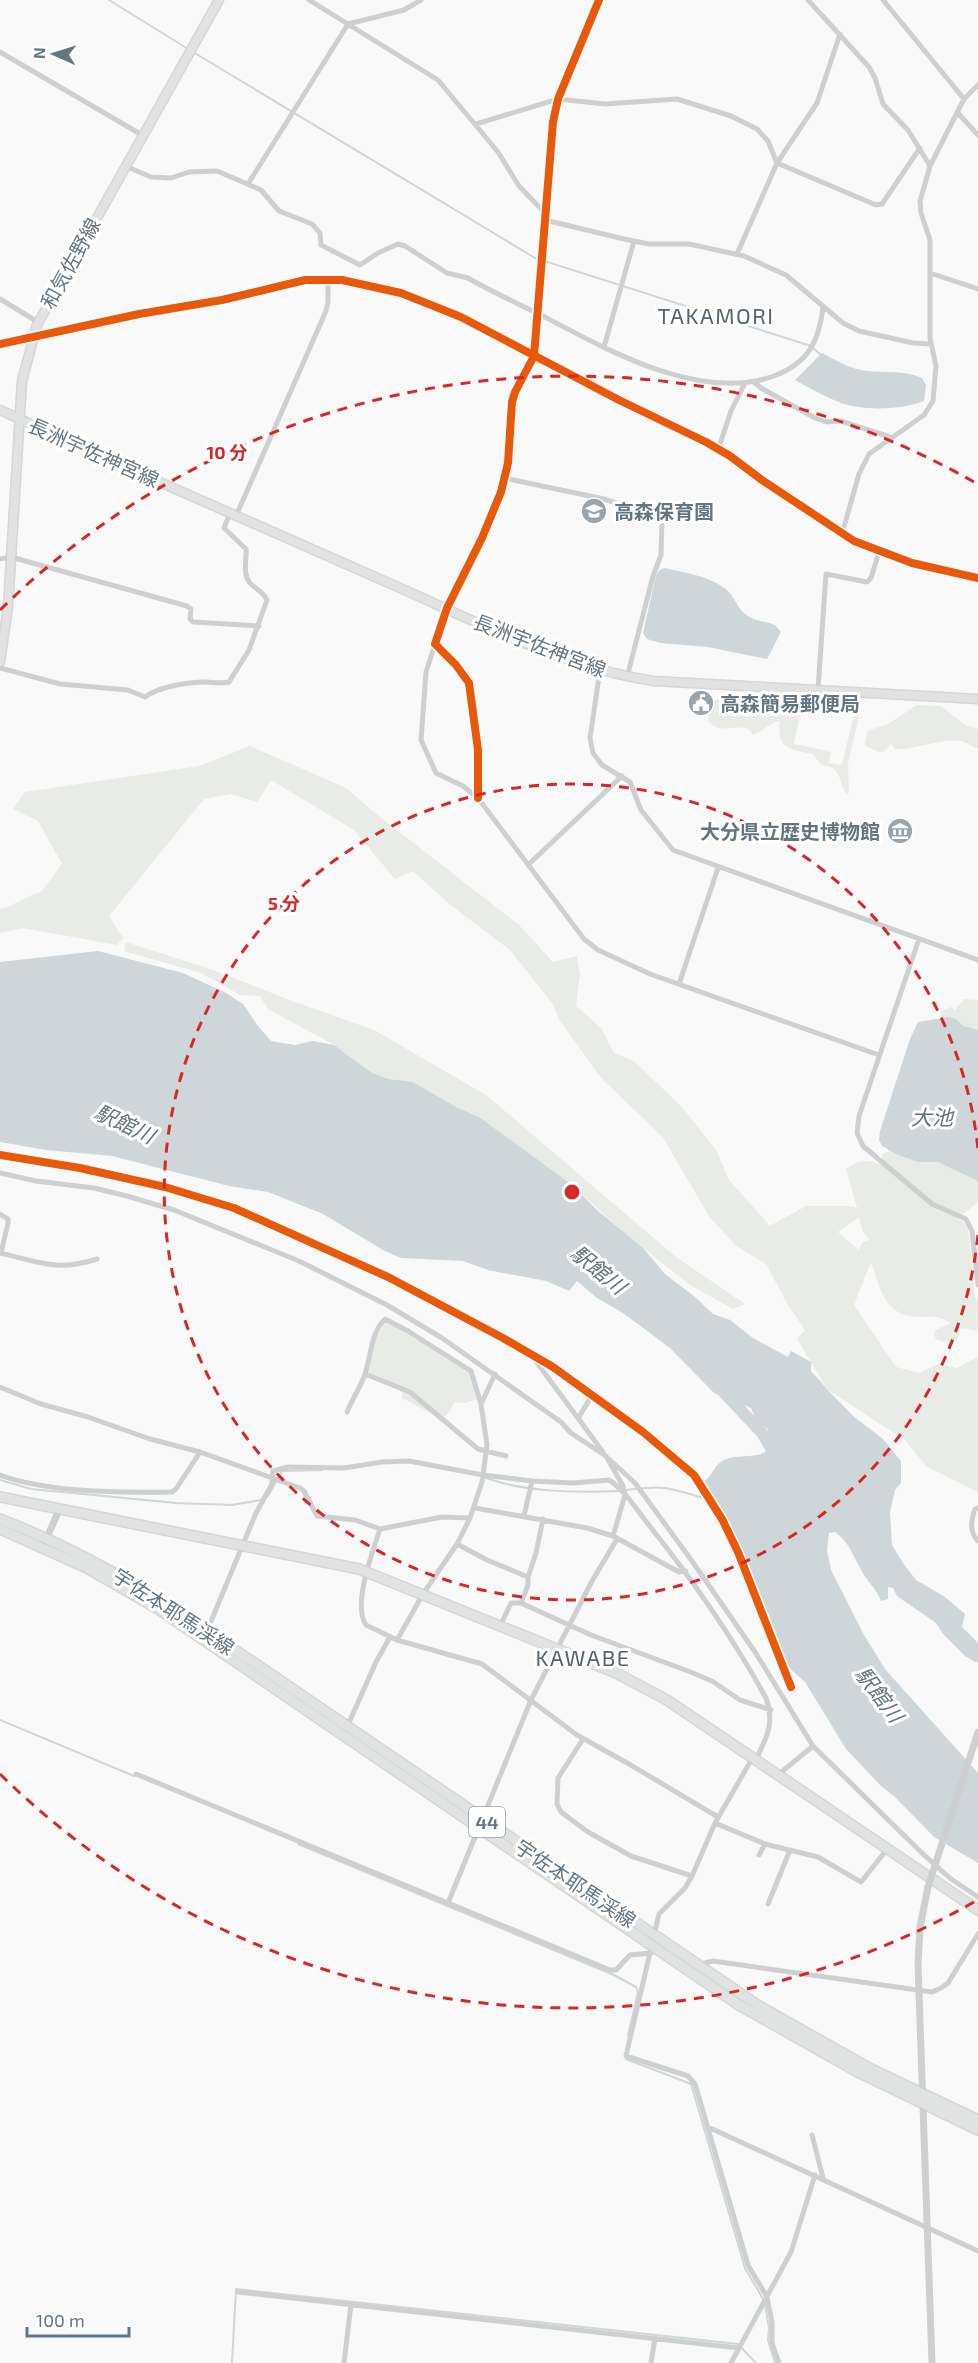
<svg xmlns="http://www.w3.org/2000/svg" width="978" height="2363" viewBox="0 0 978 2363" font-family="'Exo 2','Noto Sans JP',sans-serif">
<rect width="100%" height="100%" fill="#f9f9f9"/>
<path fill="#e8ebe6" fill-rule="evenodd" d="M815,694L818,698L816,702L802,703L794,744L828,751L831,753L828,763L842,765L854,714L859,717L848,763L849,793L846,794C838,779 842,767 821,765L813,754C790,750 776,749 780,721C769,723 763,731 753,735L749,729C732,724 721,735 708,721V710L715,700L724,698L759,699L770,696Z
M917,705L941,706L965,725L978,729V748C971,747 967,742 961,741C939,738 917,750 895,749L891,744L885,751L880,752L865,746L867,731L888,724Z
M250,746L346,788L375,813L519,925L553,962L577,956L580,975L576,1006L601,1028L614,1053L634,1061L682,1107L716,1150L729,1180L770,1226L806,1206H849L857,1208L846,1169C858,1159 869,1159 882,1165V1154L897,1148L910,1150L978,1176V1202L956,1220L963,1221L968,1229L975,1296L978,1301L977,1331L961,1328L957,1339C950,1343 944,1343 936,1339L934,1334L936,1330L951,1323C937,1315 934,1317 919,1317C884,1316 881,1290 871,1262L854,1305L896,1367L919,1373L938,1364L957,1368L978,1357V1492L927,1467L906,1441L827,1389L797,1339L805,1330L788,1305L766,1264L735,1245L709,1216L662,1136L602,1079L560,1021L552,1003L510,950L448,903L413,871L395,879L354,830L271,780L257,802L231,794L204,799L109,916L123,938L117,945L23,928L0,933V909C15,905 26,896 41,892L62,864L38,821L13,809L25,792L199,766ZM859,1217L863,1232L870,1240L863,1242L859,1250L838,1232Z
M126,942L213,970L287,999L374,1030L486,1095L676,1257L745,1304L733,1309L690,1285L623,1232L571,1184L479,1117L456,1107L413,1082L389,1079L372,1073L334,1045L268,1009L260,996L240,995L201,973L124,951Z
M964,999L978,1000V1036L942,1021L940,1017L942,1010L952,1007L955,1010Z
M385,1322H389L469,1371L478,1399L465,1403L454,1402L451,1410L442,1419L402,1398V1392L368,1372L376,1338Z"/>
<path fill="#ced6d9" d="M822,353C835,360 847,367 861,370C882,374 902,369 922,378L926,385L924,401C901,410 865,411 841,403C825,397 810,388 795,380Z
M664,568C686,573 705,575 723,587C735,595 735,605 744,613C752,621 765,621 775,625L781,632L767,659L708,647L660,643L647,639L643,633L656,575L659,571Z
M98,951L183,973L226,993L243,1004L258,1026L271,1041L295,1045L312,1041L334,1045L372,1073L389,1079L413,1082L456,1107L479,1117L571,1184L598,1211L643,1248L665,1274L695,1297L713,1314L730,1320L753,1338L788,1357L791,1351L811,1362V1371L827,1389L853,1416L883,1439L901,1461V1483L895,1490L890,1512L892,1545L903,1563L916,1580L945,1597L965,1614L962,1627L978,1643V1662H975L965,1656L944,1635L936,1623L897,1596L893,1588L888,1587V1599L881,1601C876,1588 866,1580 860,1568C852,1554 849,1542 835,1532L829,1533L827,1550L831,1570L864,1635L885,1669L978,1773V1863L934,1837L895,1797L881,1786L846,1749L805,1682L789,1668L746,1557L705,1481C713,1475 714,1465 724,1460C741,1451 781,1466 767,1428L758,1424L751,1408L714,1393L670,1348L623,1313L597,1298L577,1281L569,1291L546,1281L488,1270L463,1261L401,1258L383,1250L323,1214L268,1192L229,1186L112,1156L46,1150L0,1142V962Z
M948,1017L956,1019L963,1026L978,1030V1181L938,1162H918L896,1154L882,1146L879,1140L880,1131L910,1039L918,1022Z"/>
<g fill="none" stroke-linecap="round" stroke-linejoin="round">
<path stroke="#ced6d9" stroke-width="2" d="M109,0L188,49
M193,52L535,258L811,346L821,355
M484,1477C521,1492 578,1493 617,1491C633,1490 648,1486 664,1488C681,1490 700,1498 718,1502
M0,1480L31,1489L176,1503L232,1505L261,1500
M268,1496L282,1471L322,1470
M0,1720L134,1776
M298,1844L614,1975L636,1987L638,1992L628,2036
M626,2059L691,2084L745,2268L763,2299
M765,2304L769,2328L768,2340L775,2363
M232,2363L236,2289L738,2344L756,2363"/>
<path stroke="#ced6d9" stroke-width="12" d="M719,1387L762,1433L776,1456"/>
<g stroke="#d5d6d7" stroke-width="11">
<path id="secondary" d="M0,410C130,469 260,527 391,584C476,621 561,667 654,681L978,699
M0,662L8,607L22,381L37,325L219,0"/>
</g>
<g stroke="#d5d6d7" stroke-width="12">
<path id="primary" d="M0,1497L359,1569L616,1673L667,1700L978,1910
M0,1519C60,1542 115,1572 169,1605L759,2006L871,2069L978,2120
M0,1529L87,1568L158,1609L739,2005L856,2071L978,2130"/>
</g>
<path stroke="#cecfd0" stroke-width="5" d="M309,0L438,80L498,152L519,186L546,214
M808,0L869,67L875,78L883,104L908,130L930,166
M883,0L964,99
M0,52L142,135
M957,112L978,135
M476,124L558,99L605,104L677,99L731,116L757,129L768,141L777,163L876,205L882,204L920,148
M125,166L151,177L171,178L189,172L217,171L261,190L279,211L312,224L320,233L321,245L360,265L378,253L398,244L405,246L447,273L468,278C492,292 517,303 541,315C606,349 699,403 774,376C808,363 819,342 823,307
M248,184L348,24L404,10L421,0
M545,220L624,239L649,244H689L744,256L786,275L843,323L859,331L913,343L931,344
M737,254L777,163L817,103L840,34
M930,273L978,289
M0,299L38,322
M0,344L139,314L222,300L305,280H342L401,293L461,317L619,400L706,442L730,456L762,480L854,541L912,563L978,578
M604,347L634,241
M754,382L761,388L815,418L827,422L841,421L890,437
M718,450L731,411L745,383
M504,478L604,499L662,518L661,555L653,576L627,677
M236,516L326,311L328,302V279
M842,534L859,474L869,454L924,415L933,401L936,366L930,338V240L921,213L920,201L930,166L964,99L978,85
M0,559L11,557L187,606L191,609L190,619L193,622L259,626
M435,644L426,672L421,740L436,773L463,786L478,798L584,939L598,950L650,974L879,1055
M0,668L60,684L128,690L145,697C158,687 187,682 205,682C213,682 221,684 229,682L249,650L267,600C263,591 255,589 250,583C242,573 247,560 246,549L224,528L230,513
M600,670L590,738L593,753L602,765L630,782L641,810L673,850L978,960
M818,689L826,574L867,582L871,578L879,552
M478,798V750L469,683L456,665L435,644L447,608L482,538L501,492L508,463L512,402L515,392L534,356L553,122L558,99L599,0
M528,865L622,776
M919,939L859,1116L857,1133L863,1146L932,1204L966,1219L972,1231L978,1285
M679,984L718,868
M0,1155L80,1168L165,1187L234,1208L388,1277L503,1338L553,1367L643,1432L694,1475L722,1519L738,1552L791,1687
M0,1173L36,1181L94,1188L127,1196L174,1210L299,1261L387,1305L442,1338L561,1422L571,1433L606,1456L623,1486L625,1495L613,1536L679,1572L686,1571
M0,1214L8,1219V1223L1,1253
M0,1253C39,1262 57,1272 97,1259
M532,1356L603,1452
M365,1374L410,1392L478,1449L506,1456
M0,1387L41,1404L88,1417L150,1439L200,1452L300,1488L304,1491L317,1516L355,1520L380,1529
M481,1404L495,1374
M347,1412C352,1400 359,1389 364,1377C371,1359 370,1333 385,1319L408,1331L471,1371L481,1404L487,1445L482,1482L470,1518L457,1544L423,1594L397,1640
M579,1417L592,1395
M609,1459L635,1483L692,1561L755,1652L813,1746L923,1854L951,1879L978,1897
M0,1475C45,1492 124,1493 172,1492L176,1489L200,1452
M475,1508L587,1528L613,1536
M978,1508L975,1509C971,1521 969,1531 978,1541
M524,1516L532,1481
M470,1518L442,1517L380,1529C373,1551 352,1605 366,1625L397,1640L482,1664L577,1735L629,1764L718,1817
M457,1544L487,1560L528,1577V1585L521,1603
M528,1577L536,1553L543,1519
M500,1626L511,1603H521L591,1635L688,1671L712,1681L740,1700L771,1710
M207,1631L256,1513L272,1484L273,1471L288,1467L344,1468L382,1462L409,1461L483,1475L532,1481L573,1483L609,1480C624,1489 636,1509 648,1524C692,1579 732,1636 766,1698C775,1721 767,1738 756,1759
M347,1727L376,1662L390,1637
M583,1739L558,1778L557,1804L561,1812L588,1832L631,1856L692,1876
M753,1757L715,1823L692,1876L685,1888L659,1914L626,2056L688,2076L695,2084L748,2265L767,2297L772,2322V2343L779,2363
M136,1774L610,1970H616L630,1955L651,1953
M779,1774L813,1746
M715,1823L765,1844L818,1857L861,1882L888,1848
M759,1855L765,1844
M448,1903L531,1700L592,1581L617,1539
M768,1904L790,1850
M700,1969L705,1963L713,1961L932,1992L941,1988L948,1983L978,1934
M708,2127L978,2251
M812,2135L823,2178
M238,2292L739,2348
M344,2363L351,2304
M651,2363L655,2338
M731,2363L791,2252L815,2175"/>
<path stroke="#cecfd0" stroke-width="7" d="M45,1542L60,1508
M928,1887L920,1927L918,1964L932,2363"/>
<use href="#secondary" stroke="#e1e2e2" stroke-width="8"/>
<use href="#primary" stroke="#e1e2e2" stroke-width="9"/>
<path stroke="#cecfd0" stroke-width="7" d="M928,1887L978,1732"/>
<g stroke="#fff" stroke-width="11">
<path id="cycleway" d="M0,344L139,314L222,300L305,280H342L401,293L461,317L619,400L706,442L730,456L762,480L854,541L912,563L978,578
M478,798V750L469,683L456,665L435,644L447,608L482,538L501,492L508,463L512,402L515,392L534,356L553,122L558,99L599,0
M0,1155L80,1168L165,1187L234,1208L388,1277L503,1338L553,1367L643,1432L694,1475L722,1519L738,1552L791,1687"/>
</g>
<use href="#cycleway" stroke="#e8590c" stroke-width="8"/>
</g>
<g fill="none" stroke="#d62828" stroke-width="3" stroke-dasharray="10 8">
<path d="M978 1235A408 408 0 1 1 978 1149"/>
<path d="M974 1902A816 816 0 0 1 0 1774M0 610A816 816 0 0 1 974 482"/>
</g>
<defs>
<g id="school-disc" transform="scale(1.35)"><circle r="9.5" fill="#99a4ac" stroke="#fff"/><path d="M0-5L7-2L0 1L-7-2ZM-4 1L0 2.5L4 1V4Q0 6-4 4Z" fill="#fff"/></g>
<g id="civic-disc" transform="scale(1.35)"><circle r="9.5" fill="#99a4ac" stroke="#fff"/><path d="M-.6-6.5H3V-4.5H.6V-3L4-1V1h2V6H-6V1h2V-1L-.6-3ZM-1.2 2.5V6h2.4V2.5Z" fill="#fff"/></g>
<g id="museum-disc" transform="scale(1.35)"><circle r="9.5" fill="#99a4ac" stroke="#fff"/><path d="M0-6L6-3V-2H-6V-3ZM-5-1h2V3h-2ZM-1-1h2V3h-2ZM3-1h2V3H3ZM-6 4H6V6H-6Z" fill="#fff"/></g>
</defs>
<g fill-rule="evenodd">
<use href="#school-disc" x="594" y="511"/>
<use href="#civic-disc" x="701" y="703"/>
<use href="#museum-disc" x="900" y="831"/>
</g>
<g text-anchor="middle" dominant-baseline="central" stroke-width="6" stroke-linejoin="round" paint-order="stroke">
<rect fill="#fff" stroke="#939fa8" stroke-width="1.5" x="469" y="1807" width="36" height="30" rx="4.5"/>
<g font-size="18" font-weight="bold" fill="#657683">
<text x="487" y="1822">44</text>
</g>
<g font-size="20" fill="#657683" stroke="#fff">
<text transform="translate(70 263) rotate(-61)">和気佐野線</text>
<text transform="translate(94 452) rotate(24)">長洲宇佐神宮線</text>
<text transform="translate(540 645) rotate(21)">長洲宇佐神宮線</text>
<text transform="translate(174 1611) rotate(33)">宇佐本耶馬渓線</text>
<text transform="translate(576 1883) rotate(34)">宇佐本耶馬渓線</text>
</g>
<g font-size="20" font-weight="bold" fill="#657683" stroke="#fff" text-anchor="start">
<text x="614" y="511">高森保育園</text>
<text x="720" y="703">高森簡易郵便局</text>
<text x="880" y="831" text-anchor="end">大分県立歴史博物館</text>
</g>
<g font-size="21" font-style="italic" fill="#60757c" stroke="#fff">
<text x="932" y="1116">大池</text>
<text transform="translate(125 1123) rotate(25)">駅館川</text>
<text transform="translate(599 1269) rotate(39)">駅館川</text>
<text transform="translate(880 1694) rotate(53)">駅館川</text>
</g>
<g font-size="22" letter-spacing="1.5" fill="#57646e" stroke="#fff">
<text x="716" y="315">TAKAMORI</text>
<text x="583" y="1657">KAWABE</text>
</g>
</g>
<circle cx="572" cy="1192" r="9" fill="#d62828" stroke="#fff" stroke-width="3"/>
<g font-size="18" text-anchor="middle" font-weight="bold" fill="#d62828" stroke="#fff" stroke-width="6" stroke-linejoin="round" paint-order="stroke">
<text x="227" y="459">10 分</text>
<text x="284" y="910">5 分</text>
</g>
<g transform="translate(54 54) rotate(273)" stroke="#ffffff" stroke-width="4.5" paint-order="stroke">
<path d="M0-4.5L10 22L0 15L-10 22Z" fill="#657683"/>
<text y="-9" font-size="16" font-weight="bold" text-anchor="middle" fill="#657683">N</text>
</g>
<path d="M27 2327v9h102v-9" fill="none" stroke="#657683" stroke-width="3"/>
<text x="36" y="2327" font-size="18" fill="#657683" stroke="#ffffff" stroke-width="4.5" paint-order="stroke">100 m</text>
</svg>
